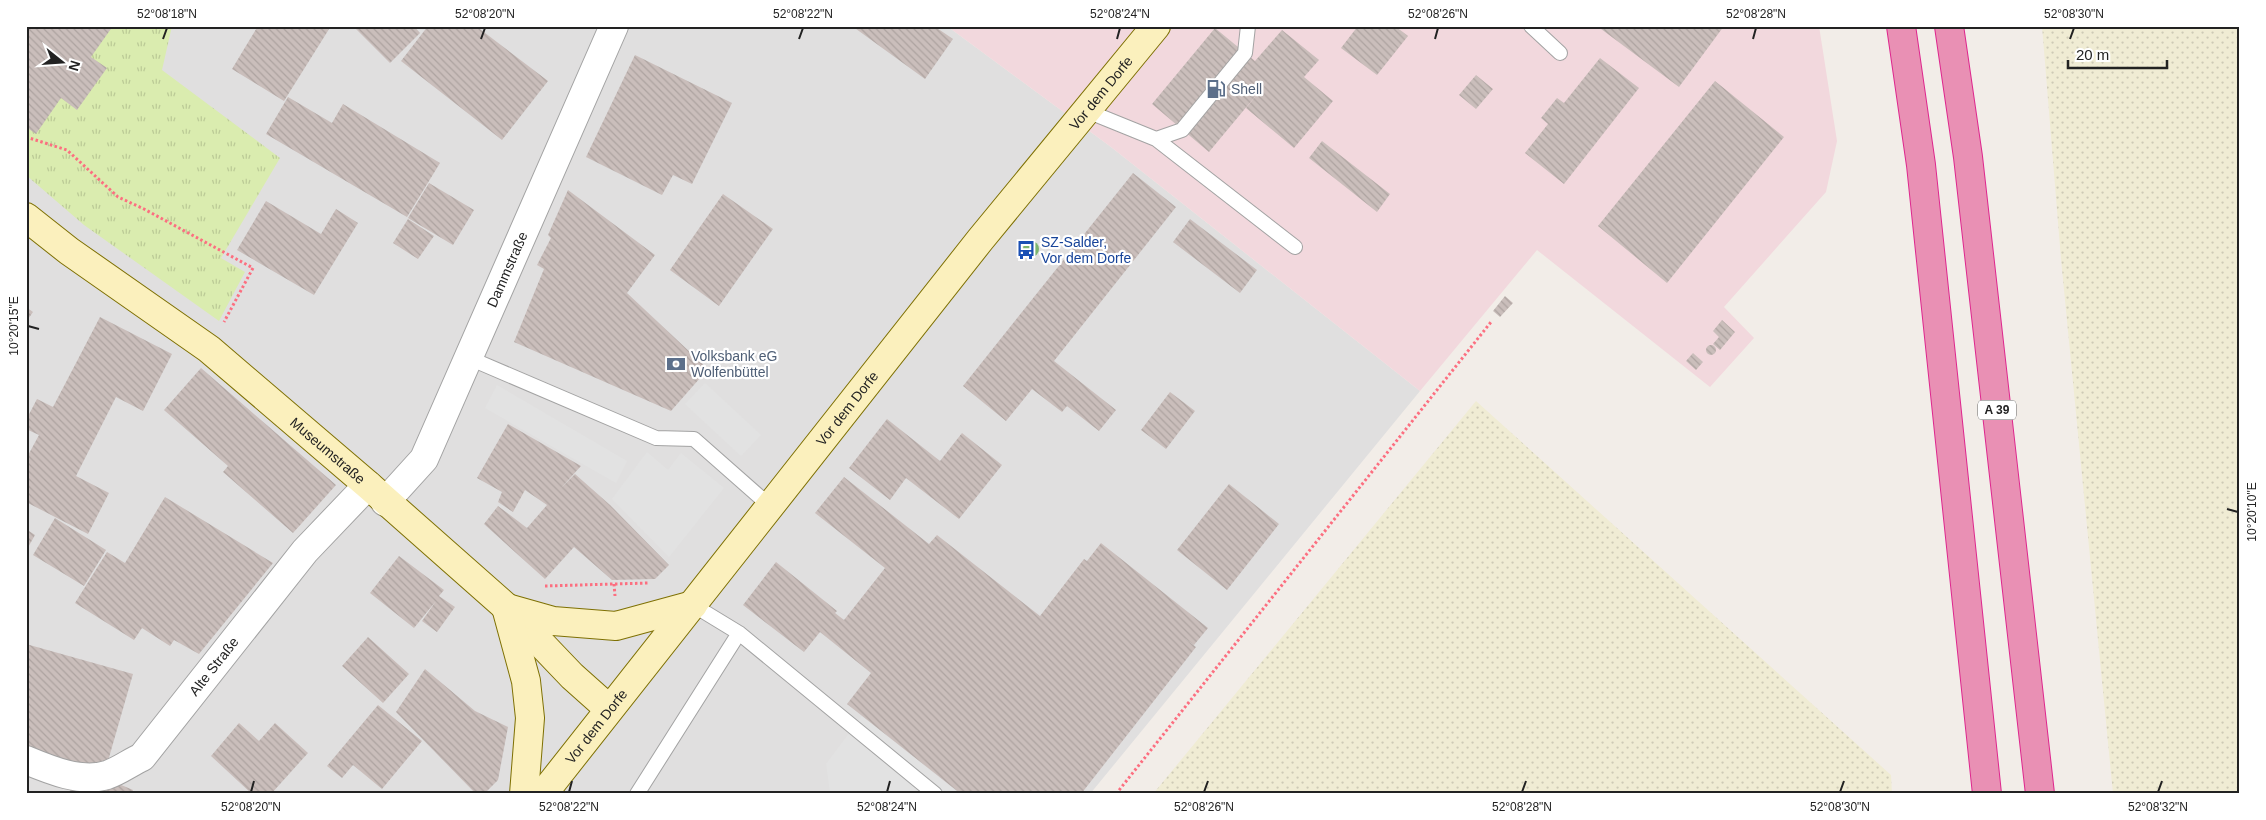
<svg xmlns="http://www.w3.org/2000/svg" width="2266" height="820" viewBox="0 0 2266 820" font-family="Helvetica,sans-serif">
<defs>
<pattern id="farmland-dots" width="8" height="8" patternUnits="userSpaceOnUse" patternTransform="scale(1.25)"><rect width="8" height="8" fill="#f0ecd4"/><path d="M2 2h.1M6 6h.1" fill="none" stroke="#cecab6" stroke-width="1.8" stroke-linecap="round"/></pattern>
<pattern id="grass-tufts" width="24" height="20" patternUnits="userSpaceOnUse" patternTransform="scale(1.25)"><rect width="24" height="20" fill="#daecaf"/><path d="M3 7l-1-3M5 7V3M7 7l1-3M15 17l-1-3M17 17v-4M19 17l1-3" fill="none" stroke="#bbca96"/></pattern>
<pattern id="building-back-hatch" width="6" height="6" patternUnits="userSpaceOnUse" patternTransform="scale(1.25)"><rect width="6" height="6" fill="#cabebb"/><path d="M-1 5l2 2M0 0l6 6M5-1l2 2" fill="none" stroke="#ada3a0"/></pattern>
</defs>
<rect width="100%" height="100%" fill="#f2ede8"/>
<path fill="#e0dfdf" d="M26,26H953L951,29L1111,147L1420,391L1090,794H26Z"/>
<path fill="#f2d8dd" d="M953,26H1819L1837,141L1826,192L1724,307L1754,338L1710,387L1537,250L1420,391L1111,147L951,29Z"/>
<path fill="url(#farmland-dots)" d="M2042,26H2240V794H2113L2061,259Z
M1476,401L1891,775L1892,794H1153Z"/>
<path fill="url(#grass-tufts)" d="M26,26H172L162,70L280,158L221,258L245,272L219,321L84,225L26,175Z"/>
<path fill="#e2e2e2" d="M705,383L761,435L741,456L685,404Z
M497,385L627,461L616,483L485,408Z
M647,452L668,470L681,453L724,488L669,557L612,499Z
M862,716L960,794H830L826,764Z"/>
<path fill="url(#building-back-hatch)" d="M26,26H113L91,57L107,68L77,110L61,98L36,134L26,127Z
M258,26H331L284,101L232,69Z
M353,26H414L420,33L390,63Z
M428,26H476L548,81L502,140L401,61Z
M852,26H934L953,39L925,79Z
M1358,26H1395L1408,36L1377,75L1341,48Z
M1597,26H1724L1679,87Z
M1215,28L1255,61L1282,30L1319,60L1304,77L1333,101L1294,148L1246,108L1273,75L1209,152L1152,104Z
M635,55L732,103L692,184L673,175L662,195L586,157Z
M1600,58L1639,88L1564,184L1525,153L1548,124L1541,118L1557,98L1564,103Z
M1476,75L1493,89L1476,109L1459,95Z
M1715,81L1784,137L1667,283L1598,226Z
M288,97L332,123L343,104L440,163L407,217L266,134Z
M1322,141L1390,194L1377,212L1309,158Z
M1133,173L1176,207L1054,361L1116,410L1099,431L1067,406L1062,412L1032,389L1006,421L963,386Z
M429,183L474,210L453,245L408,218Z
M568,190L655,255L627,293L708,369L671,411L514,342L544,269L537,265L551,238L548,235Z
M723,194L773,229L719,306L670,270Z
M266,201L321,234L336,209L358,223L314,295L237,250Z
M408,219L434,236L418,259L393,243Z
M1190,219L1257,270L1240,293L1173,242Z
M1505,296L1513,303L1500,317L1493,311Z
M26,307L33,312L26,322Z
M100,317L172,354L143,411L116,397L76,476L109,493L88,534L26,502V459L39,435L26,429V420L37,399L53,407Z
M1722,320L1735,332L1720,350L1713,344L1719,337L1713,331Z
M1706 350a5 5 0 1 1 10 0a5 5 0 1 1-10 0Z
M1693,353L1703,362L1696,370L1686,361Z
M201,368L336,485L293,533L223,472L228,466L164,410Z
M1170,392L1195,411L1166,449L1141,430Z
M887,419L940,461L962,433L1002,465L959,519L906,478L890,500L849,468Z
M508,424L581,466L561,488L575,474L610,505L669,565L655,579L612,580L574,547L545,579L484,524L498,506L527,528L547,505L525,490L513,512L498,502L502,492L477,478Z
M844,477L929,544L937,535L1040,616L1084,559L1087,561L1101,543L1208,628L1194,645L1183,637L1196,647L1081,794H961L847,704L871,673L820,632L804,652L743,605L776,562L837,611L835,613L844,620L885,568L815,513Z
M1229,484L1279,524L1227,590L1177,550Z
M165,497L273,563L199,654L174,640L170,646L142,628L134,640L75,603L107,552L125,563Z
M55,518L106,550L84,586L33,555Z
M26,529L35,535L26,551Z
M399,556L444,590L439,596L455,607L437,632L422,621L436,601L414,628L370,593Z
M368,637L409,674L383,703L342,666Z
M26,644L133,674L108,761L88,767L26,747Z
M425,669L475,711L508,727L498,780L484,794H476L396,712Z
M378,705L422,741L382,789L353,765L342,778L327,766Z
M239,723L259,741L275,723L308,753L271,794H252L211,756Z
M107,779L133,790L132,794H101Z
M71,789L81,794H69Z"/>
<g fill="none" stroke-linecap="round" stroke-linejoin="round">
<g stroke="#a3a3a3" stroke-width="16">
<path id="service" d="M1531,26L1560,53
M1087,111L1156,139L1182,130L1245,53L1248,26
M1156,139L1295,247
M469,358L656,438L694,439L770,506
M693,605L739,633L935,794
M637,794L739,633"/>
</g>
<g stroke="#a3a3a3" stroke-width="30">
<g id="minor">
<path id="s1" d="M385,502L424,459L614,26"/>
<path id="s2" d="M26,760C50,770 81,783 107,775C119,771 131,762 142,757L305,551L368,485"/>
</g>
</g>
<g stroke="#7e7003" stroke-width="30">
<g id="secondary">
<path id="s3" d="M26,217L69,251L209,349L368,485L506,607L572,676L609,709"/>
<path d="M507,608L553,621L616,626L693,605"/>
<path d="M507,611L526,681L530,718L524,794"/>
<path id="s4" d="M543,794L980,240L1156,26"/>
</g>
</g>
<g stroke="#de278e" stroke-width="30">
<path id="motorway" d="M1901,26L1921,165L1987,794
M1949,26L1968,157L2040,794"/>
</g>
<path stroke="#fc6f80" stroke-width="3" stroke-dasharray="2.5 2.5" stroke-linecap="butt" d="M26,137L67,150L118,197L144,209L253,268L224,322
M614,584L615,596
M545,586L648,583
M1116,794L1491,322"/>
<use href="#service" stroke="#fff" stroke-width="14"/>
<use href="#minor" stroke="#fff" stroke-width="28"/>
<use href="#secondary" stroke="#fbf0bd" stroke-width="28"/>
<use href="#motorway" stroke="#e990b4" stroke-width="28"/>
</g>
<circle fill="#7cb46e" cx="1031" cy="249" r="8"/>
<path fill="none" stroke="#222" stroke-width="2" d="M163,39L167,28M481,39L485,28M799,39L803,28M1117,39L1120,28M1435,39L1438,28M1753,39L1756,28M2070,39L2074,28M28,326L39,329M2227,509L2238,512M251,792L254,781M569,792L572,781M887,792L890,781M1204,792L1208,781M1522,792L1526,781M1840,792L1844,781M2158,792L2162,781"/>
<defs>
<g id="fuel-bare" transform="scale(1.5)"><path d="M-5.5-6h7V0h2V4h1.3V-2.5L3-4.5l.8-.8L6-3V5H2.5V1h-1V6h-7ZM-4.2-4.7v3.2H.2V-4.7Z" fill="#5c6f8a" stroke="#fff" stroke-width="2.5" paint-order="stroke"/></g>
<g id="bus-bare" transform="scale(1.5)"><path d="M-5-6H5V4H4V6H2V4H-2V6H-4V4H-5ZM-3.5-4V0h7V-4ZM-3.5 1.2v1.5H-2V1.2ZM2 1.2v1.5H3.5V1.2Z" fill="#1a4fb4" stroke="#fff" stroke-width="2.5" paint-order="stroke"/></g>
<g id="bank-bare" transform="scale(1.5)"><path d="M-6-4H6V4H-6ZM0-2.3a2.3 2.3 0 1 0 0 4.6a2.3 2.3 0 1 0 0-4.6Z" fill="#5c6f8a" stroke="#fff" stroke-width="2.5" paint-order="stroke"/></g>
</defs>
<g fill-rule="evenodd">
<use href="#fuel-bare" x="1216" y="89"/>
<use href="#bus-bare" x="1026" y="250"/>
<use href="#bank-bare" x="676" y="364"/>
</g>
<g text-anchor="middle" dominant-baseline="central" stroke-width="4.5" stroke-linejoin="round" paint-order="stroke">
<rect fill="#fff" stroke="#646464" stroke-width="1" x="1978" y="400.5" width="38" height="19" rx="4"/>
<g font-size="12" font-weight="bold" fill="#222">
<text x="1997" y="410">A 39</text>
</g>
<g font-size="14" fill="#4e5e75" stroke="#fff" text-anchor="start">
<text x="1231" y="89">Shell</text>
<text x="691" y="356">Volksbank eG<tspan x="691" dy="16">Wolfenbüttel</tspan></text>
</g>
<g font-size="14" fill="#222" stroke="#fff">
<text stroke="none"><textPath href="#s4" startOffset="896">Vor dem Dorfe</textPath></text>
<text stroke="none"><textPath href="#s1" startOffset="265">Dammstraße</textPath></text>
<text stroke="none"><textPath href="#s4" startOffset="491">Vor dem Dorfe</textPath></text>
<text stroke="none"><textPath href="#s3" startOffset="382">Museumstraße</textPath></text>
<text stroke="none"><textPath href="#s2" startOffset="239">Alte Straße</textPath></text>
<text stroke="none"><textPath href="#s4" startOffset="86">Vor dem Dorfe</textPath></text>
</g>
<g font-size="14" fill="#164399" stroke="#fff" text-anchor="start">
<text x="1041" y="242">SZ-Salder,<tspan x="1041" dy="16">Vor dem Dorfe</tspan></text>
</g>
</g>
<rect width="2266" height="820" fill="none" stroke="#ffffff" stroke-width="55"/>
<g transform="translate(62 62) rotate(107)" stroke="#ffffff" stroke-width="4" paint-order="stroke">
<path d="M0-4L9 19L0 12L-9 19Z" fill="#222222"/>
<text y="-8" font-size="14" font-weight="bold" text-anchor="middle" fill="#222222">N</text>
</g>
<path d="M2068 60v8h99v-8" fill="none" stroke="#222222" stroke-width="2.5"/>
<text x="2076" y="60" font-size="15" fill="#222222" stroke="#ffffff" stroke-width="4" paint-order="stroke">20 m</text>
<rect x="28" y="28" width="2210" height="764" fill="none" stroke="#222" stroke-width="2"/>
<g font-size="12" text-anchor="middle" fill="#222">
<text x="167" y="18">52°08'18"N</text>
<text x="485" y="18">52°08'20"N</text>
<text x="803" y="18">52°08'22"N</text>
<text x="1120" y="18">52°08'24"N</text>
<text x="1438" y="18">52°08'26"N</text>
<text x="1756" y="18">52°08'28"N</text>
<text x="2074" y="18">52°08'30"N</text>
<text transform="translate(14 326) rotate(-90)" y="4">10°20'15"E</text>
<text transform="translate(2252 512) rotate(-90)" y="4">10°20'10"E</text>
<text x="251" y="811">52°08'20"N</text>
<text x="569" y="811">52°08'22"N</text>
<text x="887" y="811">52°08'24"N</text>
<text x="1204" y="811">52°08'26"N</text>
<text x="1522" y="811">52°08'28"N</text>
<text x="1840" y="811">52°08'30"N</text>
<text x="2158" y="811">52°08'32"N</text>
</g>
</svg>
